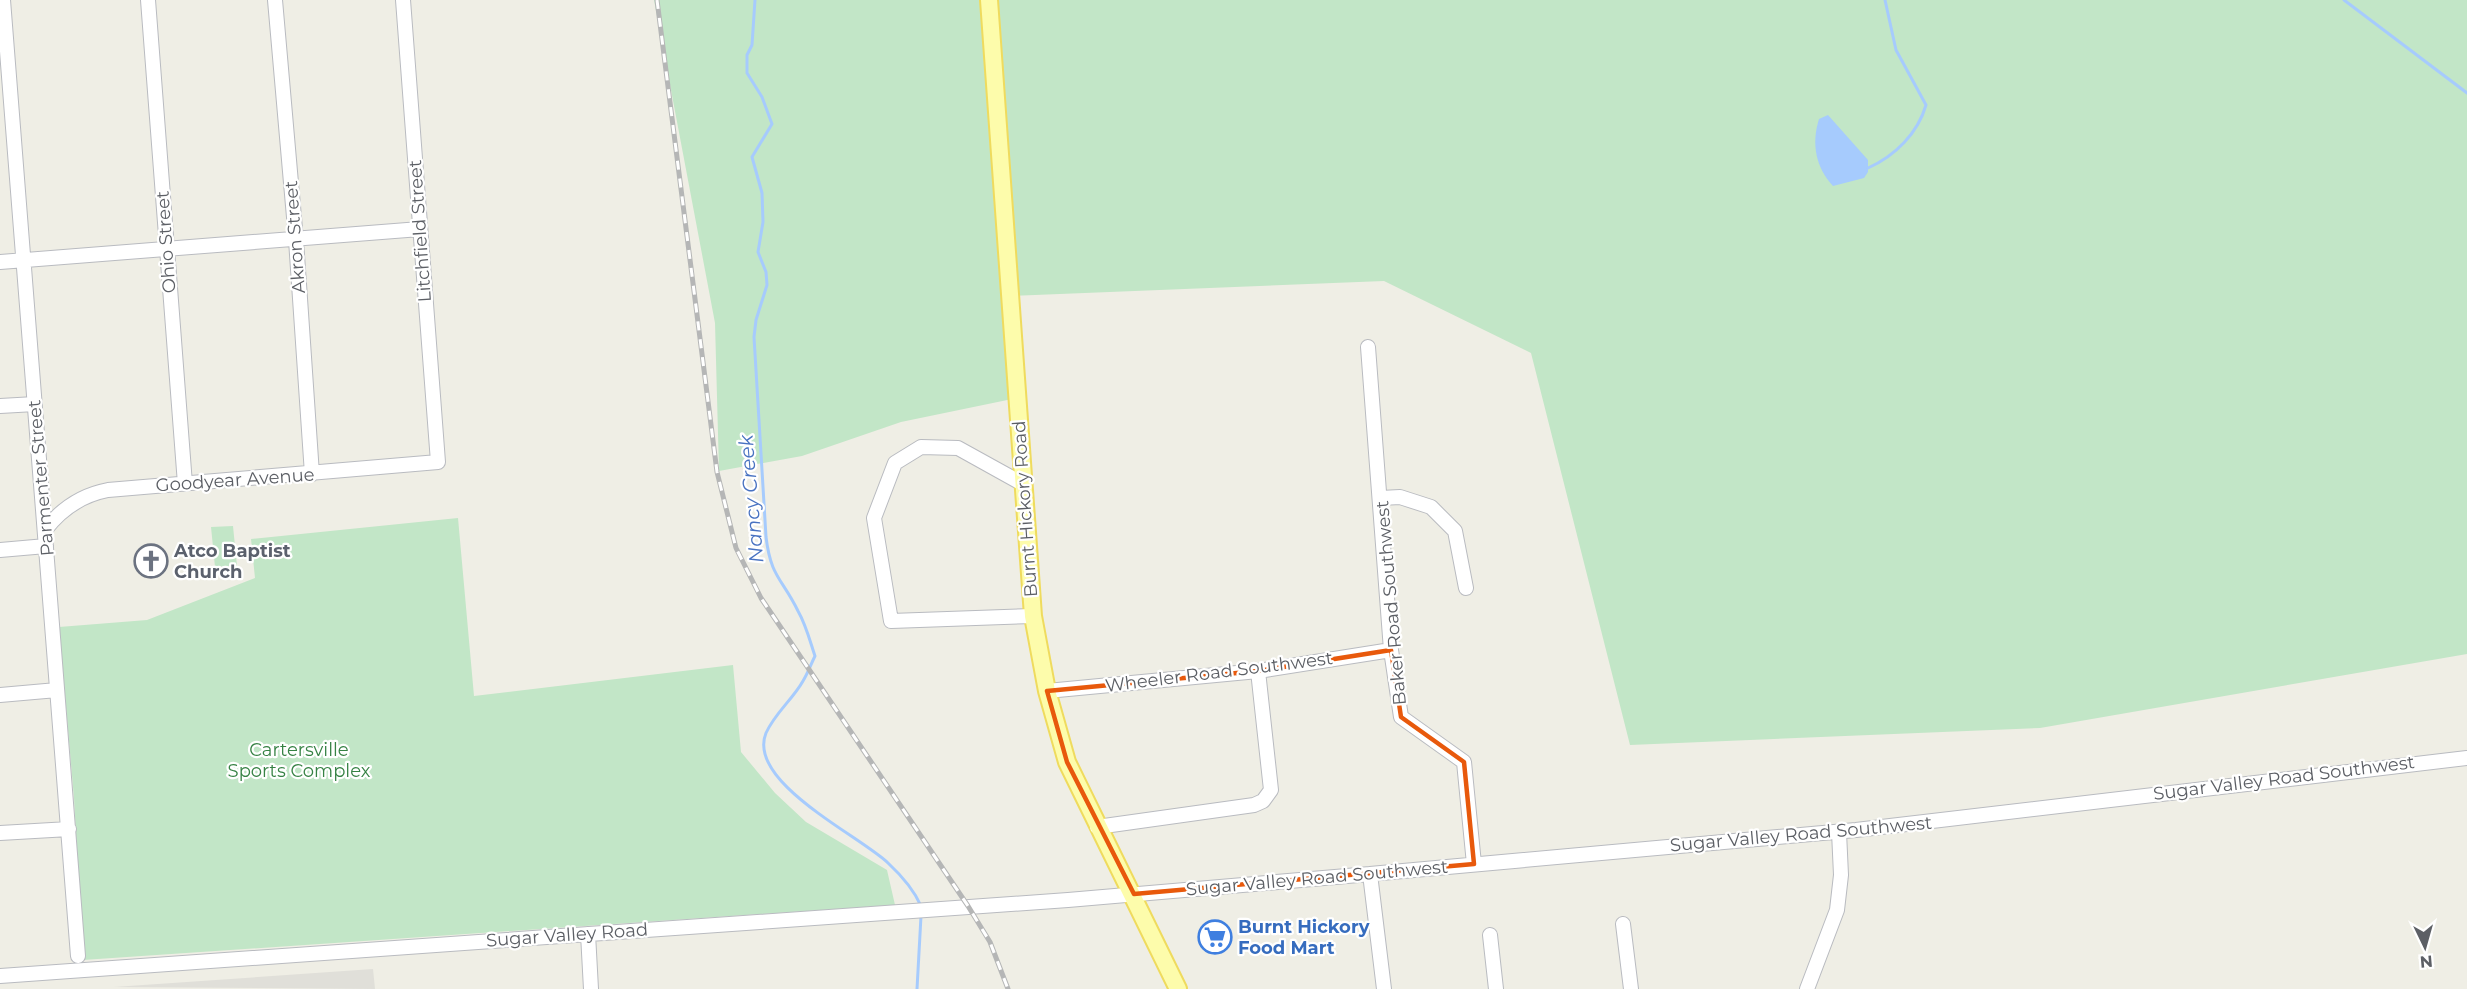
<svg xmlns="http://www.w3.org/2000/svg" width="2467" height="989" viewBox="0 0 2467 989" font-family="Montserrat,sans-serif">
<rect width="100%" height="100%" fill="#efeee5"/>
<path fill="#e0dfd9" d="M373,969L375,989L114,987Z"/>
<path fill="#c2e6c7" d="M654,0H2467V654L2040,728L1630,745L1531,353L1384,281L1010,296L1017,398L901,422L802,456L719,471L715,323Z
M458,518L474,696L733,665L741,752L775,793L806,822L887,870L895,905L83,960L74,798L59,627L147,620L255,578L251,539Z
M233,526L237,566L215,567L211,527Z"/>
<path fill="#a6cbfd" d="M1828,115L1868,160V172L1864,178L1833,186C1816,168 1811,144 1819,119Z"/>
<g fill="none" stroke-linecap="round" stroke-linejoin="round">
<path stroke="#a6cbfd" stroke-width="3" d="M755,0L752,45L747,55V73L762,97L772,124L752,157L762,193L763,222L758,252L766,272L767,285L756,320L754,337L766,537C771,578 782,578 798,611C806,625 810,641 815,656C811,664 808,673 803,681C793,699 775,713 766,733C746,782 860,836 888,863C902,876 914,890 921,906
M2344,0L2467,93
M1868,168C1895,156 1918,133 1926,105L1896,50L1885,0
M917,989L921,916"/>
<g stroke="#b9bbc0" stroke-width="16">
<path id="minor" d="M3,0L78,956
M148,0L185,484
M275,0L296,240L312,474
M0,262L420,229
M1368,347L1391,650L1401,717L1464,762L1474,864
M0,406L35,404
M1023,484L958,448L921,447L895,463L874,518L891,621L1033,616
M1381,498L1400,497L1431,507L1455,531L1466,588
M45,530C61,509 82,495 108,490L438,462L403,0
M0,550L46,546
M1047,691L1258,671L1391,650
M0,695L57,690
M1097,827L1254,805L1263,801L1271,790L1258,671
M0,833L69,829
M1370,874L1384,989
M1623,924L1631,989
M588,934L591,989
M1490,935L1496,989
M0,976L1068,900L1370,874L1856,830L2467,758
M1807,989L1837,910L1841,875L1839,832"/>
</g>
<g stroke="#efdb5e" stroke-width="20">
<path id="major" d="M989,0L1033,616L1047,691L1067,762L1178,989"/>
</g>
<use href="#minor" stroke="#fff" stroke-width="14"/>
<use href="#major" stroke="#fdfcab" stroke-width="16"/>
<g stroke="#b5b6b6" stroke-width="5">
<path id="rail" d="M657,0L717,472L736,548L761,598L968,906L990,942L1008,989"/>
</g>
<use href="#rail" stroke="#fff" stroke-width="3" stroke-dasharray="9" stroke-linecap="butt"/>
</g>
<path fill="none" stroke="#e8590c" stroke-width="4.5" stroke-linejoin="round" d="M1391,650L1401,717L1464,762L1474,864L1134,894L1067,762L1047,691L1258,671Z"/>
<defs>
<g id="church-ring" transform="scale(1.725)"><circle r="9.5" fill="#fff" stroke="#6b7280" stroke-width="1.5"/><path d="M-1.2-6h2.4v3.5h3.3v2.4h-3.3V6h-2.4V-.1h-3.3v-2.4h3.3Z" fill="#6b7280"/></g>
<g id="supermarket-ring" transform="scale(1.725)"><circle r="9.5" fill="#fff" stroke="#3f7fe0" stroke-width="1.5"/><path d="M-6-5.5h2.5l.6 2H6L4.5 2H-2.5L-4.4-4H-6ZM-1.5 3.2a1.3 1.3 0 1 0 .1 0ZM3 3.2a1.3 1.3 0 1 0 .1 0Z" fill="#3f7fe0"/></g>
</defs>
<g fill-rule="evenodd">
<use href="#church-ring" x="151" y="561"/>
<use href="#supermarket-ring" x="1215" y="937"/>
</g>
<g text-anchor="middle" dominant-baseline="central" stroke-width="4.5" stroke-linejoin="round" paint-order="stroke">
<g font-size="18" fill="#5c5f65" stroke="#fff">
<text transform="translate(420 231) rotate(-94)">Litchfield Street</text>
<text transform="translate(295 237) rotate(-94)">Akron Street</text>
<text transform="translate(166 242) rotate(-94)">Ohio Street</text>
<text transform="translate(41 478) rotate(-95)">Parmenter Street</text>
<text transform="translate(235 480) rotate(-4)">Goodyear Avenue</text>
<text transform="translate(1025 509) rotate(-94)">Burnt Hickory Road</text>
<text transform="translate(1391 603) rotate(-95)">Baker Road Southwest</text>
<text transform="translate(1219 672) rotate(-7)">Wheeler Road Southwest</text>
<text transform="translate(2284 778) rotate(-7)">Sugar Valley Road Southwest</text>
<text transform="translate(1801 834) rotate(-5)">Sugar Valley Road Southwest</text>
<text transform="translate(1317 878) rotate(-5)">Sugar Valley Road Southwest</text>
<text transform="translate(567 935) rotate(-4)">Sugar Valley Road</text>
</g>
<g font-size="18" font-weight="bold" fill="#5b616d" stroke="#fff" text-anchor="start">
<text x="174" y="551">Atco Baptist<tspan x="174" dy="21">Church</tspan></text>
</g>
<g font-size="18" fill="#368244" stroke="#fff">
<text x="299" y="750">Cartersville<tspan x="299" dy="21">Sports Complex</tspan></text>
</g>
<g font-size="18" font-weight="bold" fill="#366cbe" stroke="#fff" text-anchor="start">
<text x="1238" y="927">Burnt Hickory<tspan x="1238" dy="21">Food Mart</tspan></text>
</g>
<g font-size="20" font-style="italic" fill="#4872c1" stroke="#fff">
<text transform="translate(751 499) rotate(-95)">Nancy Creek</text>
</g>
</g>
<g transform="translate(2425 947) rotate(175)" stroke="#ffffff" stroke-width="4.5" paint-order="stroke">
<path d="M0-4.5L10 22L0 15L-10 22Z" fill="#5c5f65"/>
<text y="-9" font-size="16" font-weight="bold" text-anchor="middle" fill="#5c5f65">N</text>
</g>
</svg>
